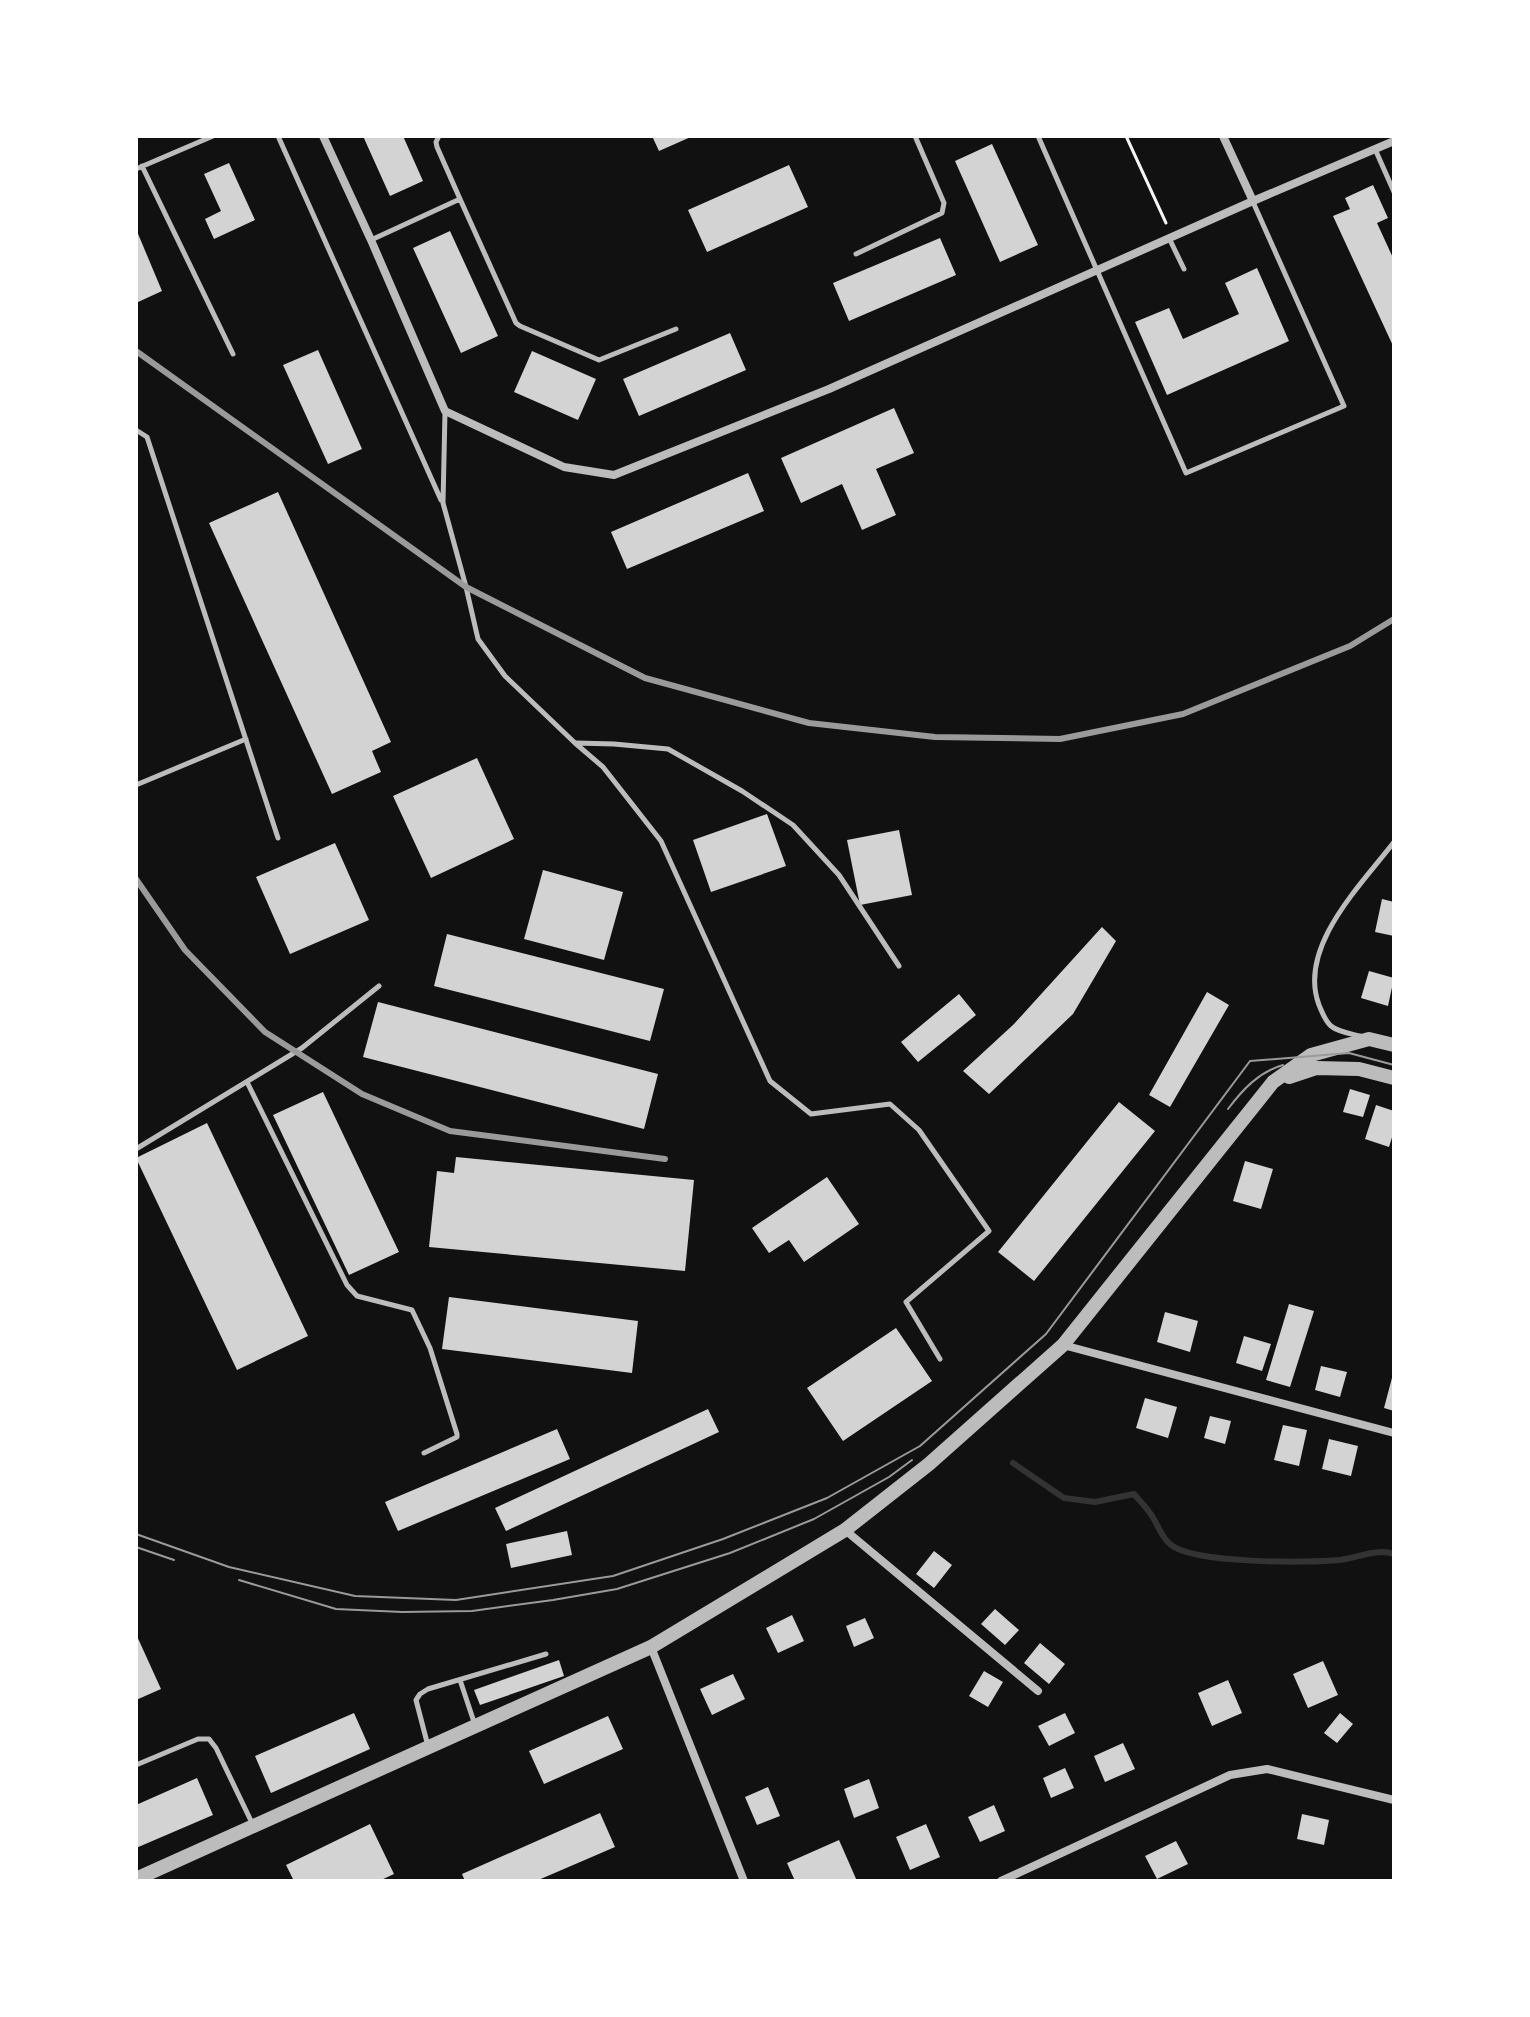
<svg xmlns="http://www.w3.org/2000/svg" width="1530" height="2017" viewBox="0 0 1530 2017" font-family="'IBM Plex Sans',sans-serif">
<rect width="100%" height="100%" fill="#111"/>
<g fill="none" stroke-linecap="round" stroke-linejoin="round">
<path stroke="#333" stroke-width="6" d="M1013,1463L1064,1498L1095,1502L1134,1494C1139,1500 1145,1506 1150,1513C1157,1522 1161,1537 1170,1544C1192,1564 1308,1563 1340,1560C1357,1558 1377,1548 1394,1554"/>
</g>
<path fill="#d3d3d3" d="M363,136H403L423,181L390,196Z
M652,136H693L659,151Z
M992,144L1038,245L1000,262L955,161Z
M229,163L255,220L214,239L205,219L221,211L204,174Z
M789,165L808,207L707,252L688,210Z
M1373,185L1388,218L1377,223L1394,260V348L1333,216L1350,209L1345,198Z
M136,229L162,291L136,303Z
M450,231L498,336L461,353L413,248Z
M940,238L956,275L849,321L833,283Z
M1257,268L1289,341L1167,395L1135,322L1169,308L1183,339L1239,314L1225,283Z
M730,333L746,370L639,416L623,379Z
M318,350L362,449L328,464L283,365Z
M532,351L596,379L578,420L514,392Z
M894,408L914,453L876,469L896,515L862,530L842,484L801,503L781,458Z
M748,473L764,511L627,569L611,532Z
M278,492L391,742L372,751L381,772L332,794L209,523Z
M477,758L514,839L431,878L393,796Z
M767,814L786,866L711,892L693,840Z
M899,830L912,895L860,905L847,840Z
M335,843L369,920L290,954L256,877Z
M543,870L623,892L604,960L524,939Z
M1382,899L1394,902V936L1375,932Z
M1102,927L1116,941L1073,1014L989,1094L963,1071L1014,1024Z
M447,934L664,989L650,1041L434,986Z
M1369,971L1394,978L1388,1006L1361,998Z
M1207,992L1229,1005L1170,1107L1149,1095Z
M959,994L976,1015L918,1062L901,1042Z
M378,1002L658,1074L644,1129L363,1057Z
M1350,1089L1370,1095L1363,1117L1343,1112Z
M323,1092L399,1252L349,1275L273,1115Z
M1119,1102L1155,1131L1034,1281L998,1252Z
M1376,1105L1394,1111V1131L1389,1147L1365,1139Z
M207,1123L308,1336L237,1370L136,1158Z
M456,1157L694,1180L685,1271L429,1247L437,1171L454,1173Z
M1245,1161L1273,1169L1261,1209L1233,1201Z
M827,1177L859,1224L804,1262L789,1240L769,1253L752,1228Z
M449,1297L638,1321L632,1373L442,1349Z
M1289,1304L1314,1311L1290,1387L1266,1380Z
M1165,1312L1198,1321L1190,1352L1157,1342Z
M896,1328L932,1381L843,1441L807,1388Z
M1244,1336L1271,1344L1262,1371L1236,1363Z
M1321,1366L1347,1372L1340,1397L1315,1390Z
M1393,1374H1394V1411L1384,1408Z
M1145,1398L1177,1407L1168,1438L1136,1428Z
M708,1409L719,1432L506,1531L495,1508Z
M1210,1416L1231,1421L1225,1444L1204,1438Z
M1283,1425L1307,1430L1299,1466L1274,1460Z
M557,1429L570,1459L398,1531L385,1502Z
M1329,1439L1358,1446L1351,1476L1322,1469Z
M567,1531L572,1555L511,1568L506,1544Z
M934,1551L952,1565L934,1588L916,1574Z
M995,1609L1019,1630L1005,1645L981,1624Z
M792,1615L804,1641L778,1653L766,1628Z
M865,1618L874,1638L854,1647L846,1626Z
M136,1634L161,1689L136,1700Z
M1040,1643L1065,1664L1049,1684L1024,1663Z
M559,1660L564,1676L480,1705L474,1690Z
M1323,1661L1338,1695L1308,1708L1293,1674Z
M984,1671L1003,1682L988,1707L969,1696Z
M733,1674L745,1699L712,1715L700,1689Z
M1228,1680L1242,1713L1212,1726L1198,1693Z
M354,1713L370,1749L271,1793L255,1756Z
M1065,1713L1075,1733L1049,1746L1038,1726Z
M1340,1713L1353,1724L1337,1743L1324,1733Z
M608,1716L623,1749L544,1784L529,1751Z
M1123,1743L1135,1769L1105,1782L1094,1756Z
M1065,1768L1074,1788L1051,1798L1043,1778Z
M197,1778L213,1815L136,1848V1805Z
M869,1779L879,1808L854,1818L844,1789Z
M768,1787L780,1816L757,1825L745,1797Z
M994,1805L1005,1831L980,1842L968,1817Z
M600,1813L615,1847L536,1881H465L462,1874Z
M1302,1814L1329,1820L1324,1845L1297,1839Z
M370,1824L394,1874L379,1881H294L286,1865Z
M926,1824L940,1857L910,1870L896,1837Z
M839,1840L857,1881H795L787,1863Z
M1176,1841L1188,1864L1157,1879L1145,1856Z"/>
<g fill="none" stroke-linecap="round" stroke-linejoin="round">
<path stroke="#f5f5f5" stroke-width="3" d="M1126,136L1166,223"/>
<path stroke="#bcbcbc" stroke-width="5" d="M278,136L441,500
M1038,136L1186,473L1344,406L1253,202
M1375,149L1394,192
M142,166L233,354
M136,169L213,136
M460,199L516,323L520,326L599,360L676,329
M1169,238L1184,269
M371,240L460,199L437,147L436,142L439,136
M856,254L942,213L944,203L915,136
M445,412L443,503L466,587L478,639L505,676L575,743L603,767L661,841L770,1081L811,1114L890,1104L919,1130L989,1231L906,1302L940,1359
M136,430L147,437L278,838
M576,743L614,744L668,749L742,791L793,825L839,875L899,966
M136,785L246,739
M1360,1036C1352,1034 1338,1032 1331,1026C1325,1021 1322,1012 1319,1005C1297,947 1362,884 1394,842
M247,1082L347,1285L357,1296L412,1310L430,1348L457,1434V1437L424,1453
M136,1149L302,1048L379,986
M460,1680L475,1725
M428,1746L416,1700L420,1694L428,1689L546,1654
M136,1765L198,1739H209L216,1748L253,1825"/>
<path stroke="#bcbcbc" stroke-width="8" d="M323,136L371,240L445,411L564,467L614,475L829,389L1253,201L1394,141
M1223,136L1253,201
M1063,1345L1394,1433
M845,1530L1038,1691
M651,1647L744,1881
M1001,1881L1230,1775L1267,1769L1394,1800"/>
<path stroke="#bcbcbc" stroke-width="14" d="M1289,1077L1316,1068L1359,1069L1394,1078
M136,1879L651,1647L845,1530L929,1464L1063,1345L1273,1082L1311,1055L1369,1039L1394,1045"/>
<path stroke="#9a9a9a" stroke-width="2" d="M1228,1109C1243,1089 1259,1072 1283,1065
M136,1534L229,1567L355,1596L456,1600L613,1576L723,1539L827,1498L920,1446L1046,1334L1250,1061L1349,1053L1394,1065
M136,1547L174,1560
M239,1580L336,1609L402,1612L472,1611L553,1600L617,1589L730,1553L814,1519L889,1477L912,1460"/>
<path stroke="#9a9a9a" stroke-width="6" d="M136,351L466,587L645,678L809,723L935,737L1060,739L1183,714L1350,646L1394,619
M136,879L185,950L265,1032L362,1094L450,1131L665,1159"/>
</g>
<rect width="1530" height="2017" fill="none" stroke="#ffffff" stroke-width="276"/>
</svg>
